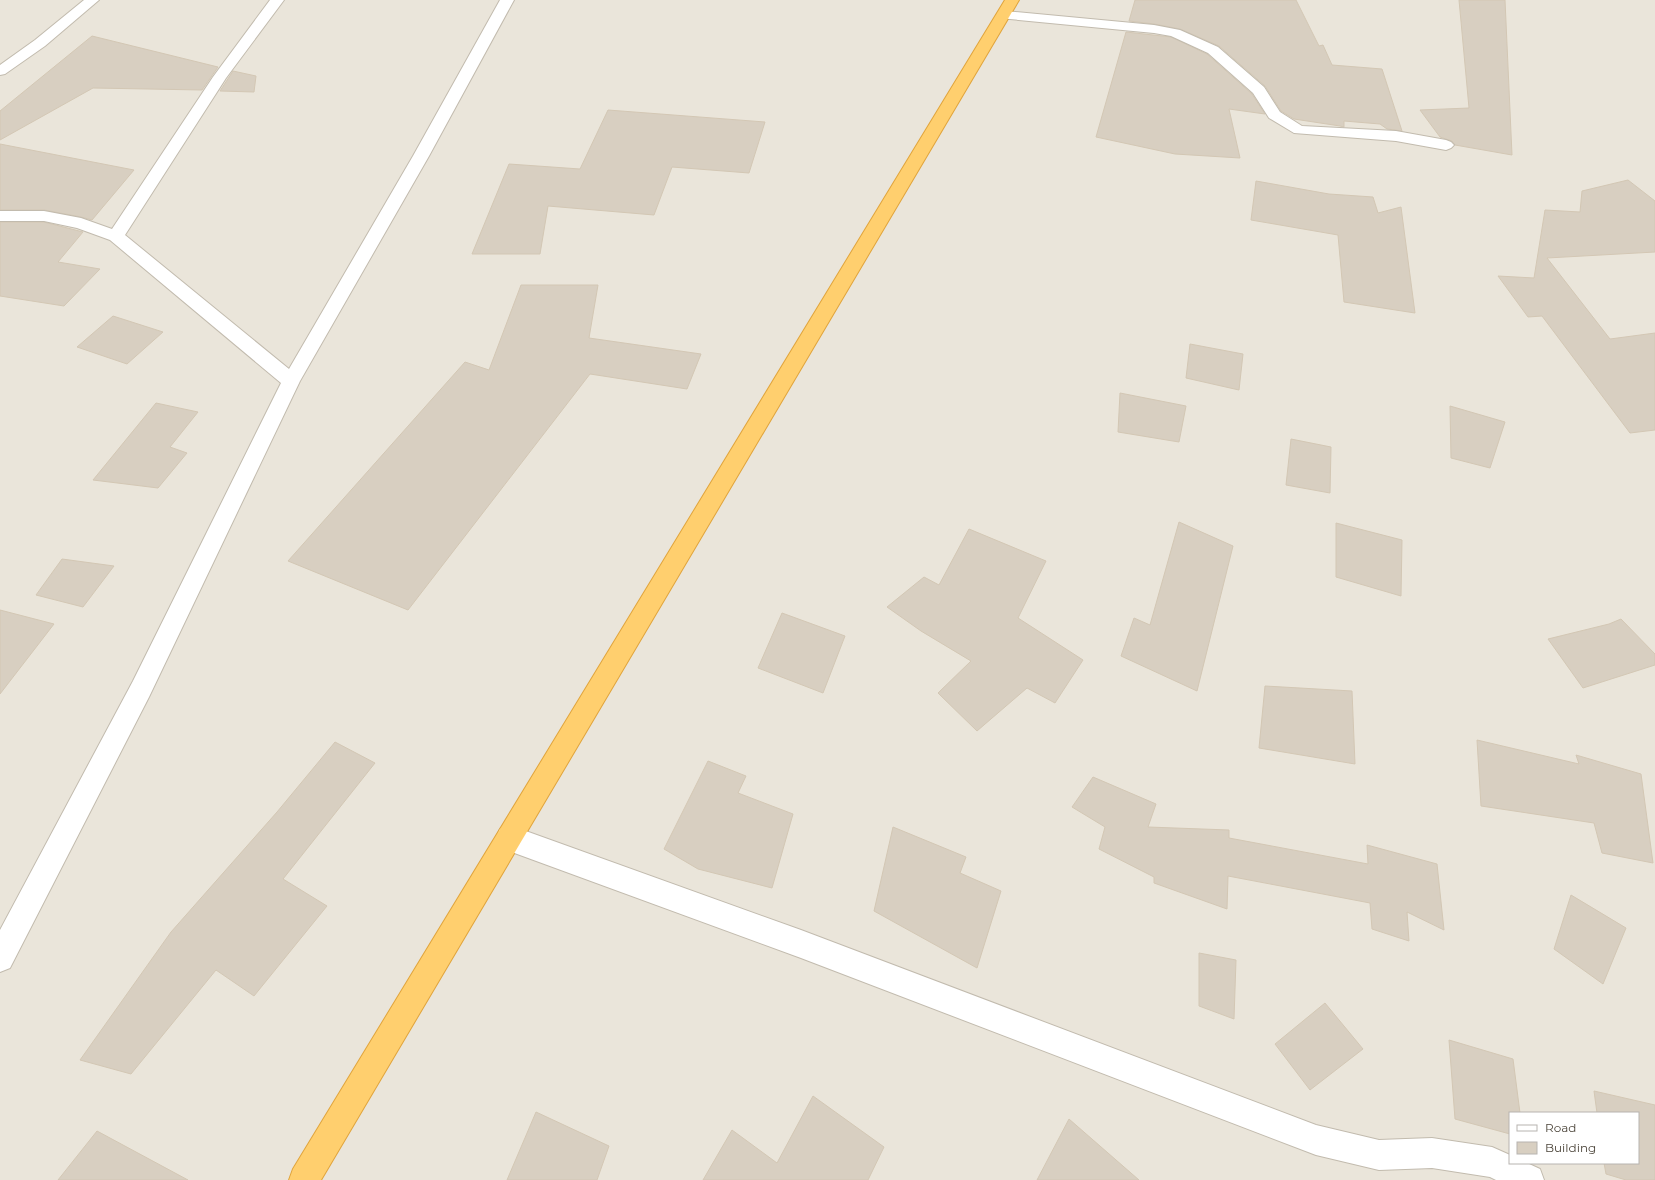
<svg xmlns="http://www.w3.org/2000/svg" width="1655" height="1180" viewBox="0 0 1655 1180" font-family="Montserrat,sans-serif">
<rect width="100%" height="100%" fill="#f6f3ec"/>
<path fill="#eae5da" fill-rule="evenodd" d="M0,0H1655V1180H0ZM1510,1113H1638V1163H1510Z"/>
<path fill="#d8cfc1" stroke="#d3c7b4" d="M1135,0H1296L1319,46L1323,45L1332,65L1382,69L1402,131L1387,129L1380,124L1344,121V127L1340,126L1294,119L1281,111L1265,86L1219,46L1180,29L1154,24L1129,21Z
M1459,0H1505L1512,155L1455,145L1452,141L1440,137L1420,110L1469,108Z
M1126,32L1171,37L1207,54L1252,94L1265,114L1229,109L1240,158L1175,154L1096,137Z
M92,36L218,67L202,90L93,88L0,140V111Z
M233,71L256,76L254,92L220,91Z
M608,110L765,122L749,173L672,167L654,215L548,206L540,254H472L509,164L580,169Z
M0,144L134,170L92,220L81,217L44,210H0Z
M1628,180L1655,201V252L1547,258L1610,339L1655,333V430L1630,433L1542,316L1528,317L1498,276L1534,278L1545,210L1580,212L1582,191Z
M1256,181L1329,194L1373,197L1378,213L1401,207L1415,313L1344,302L1338,235L1251,220Z
M0,222H44L83,232L58,262L100,269L64,306L0,296Z
M521,285H598L589,338L701,354L687,389L590,374L408,610L288,561L465,362L489,370Z
M113,316L163,332L127,364L77,347Z
M1190,344L1243,354L1239,390L1186,378Z
M1120,393L1186,406L1179,442L1118,432Z
M156,403L198,412L170,447L187,453L158,488L93,480Z
M1450,406L1505,422L1490,468L1451,458Z
M1291,439L1331,447L1330,493L1286,485Z
M1179,522L1233,546L1197,691L1121,656L1134,618L1150,625Z
M1336,523L1402,540L1401,596L1336,577Z
M969,529L1046,561L1018,618L1083,660L1055,703L1027,688L977,731L938,693L971,661L921,631L887,607L924,577L939,585Z
M62,559L114,566L83,607L36,595Z
M0,610L54,624L0,694Z
M782,613L845,636L823,693L758,668Z
M1621,619L1655,654V665L1583,688L1548,639L1609,624Z
M1265,686L1352,691L1355,764L1259,748Z
M1477,740L1579,764L1576,755L1641,774L1653,863L1602,853L1594,823L1481,806Z
M335,742L375,763L283,879L327,906L254,996L216,970L131,1074L80,1060L171,932L277,812Z
M708,761L746,776L738,793L793,814L772,888L698,869L664,849Z
M1093,777L1156,804L1148,827L1229,830V838L1368,864L1367,845L1437,864L1444,930L1407,912L1409,941L1372,929L1370,903L1228,876L1227,909L1154,883V877L1099,849L1105,827L1072,807Z
M893,827L966,857L960,873L1001,891L977,968L874,911Z
M1571,895L1626,928L1603,984L1554,949Z
M1199,953L1236,960L1234,1019L1199,1006Z
M1325,1003L1363,1049L1310,1090L1275,1044Z
M1449,1040L1513,1059L1520,1113H1510V1134L1455,1119Z
M1594,1091L1655,1105V1180H1626L1606,1174L1604,1163H1638V1113H1597Z
M813,1096L884,1147L868,1180H703L732,1130L777,1163Z
M536,1112L609,1146L597,1180H507Z
M1069,1119L1139,1180H1037Z
M97,1131L188,1180H58Z"/>
<g fill="none" stroke-linecap="round" stroke-linejoin="round">
<g stroke="#c2bbae" stroke-width="2">
<path id="street" d="M84,0H99L45,46L5,74L0,75V65L35,40Z
M270,0H284L226,78L125,235L289,369L413,156L500,0H514L429,156L300,381L149,697L10,968L0,972V930L133,681L281,383L110,240L77,228L44,221H0V211H44L81,218L112,229L213,77Z
M1004,11L1154,25L1180,30L1218,47L1264,87L1280,112L1302,126L1396,131L1446,140L1451,142L1454,145L1451,148L1446,150L1396,141L1294,133L1269,118L1253,93L1208,53L1171,36L1154,33L999,18L997,15L999,12Z
M509,825L801,930L1316,1125L1379,1140L1432,1138L1492,1147L1510,1155V1163H1527L1540,1169L1544,1180H1496L1490,1177L1432,1168L1379,1170L1316,1155L801,958L509,851L500,847L496,838L500,829Z"/>
</g>
<g stroke="#e0a43c" stroke-width="2">
<path id="highway" d="M1005,0H1019L321,1180H289L293,1169Z"/>
</g>
<use href="#street" fill="#fff" fill-rule="evenodd"/>
<use href="#highway" fill="#ffcf6e" fill-rule="evenodd"/>
</g>
<rect x="1509" y="1112" width="130" height="52" fill="#ffffff" stroke="#b7b4b0"/>
<rect x="1517" y="1125" width="20" height="6" fill="#ffffff" stroke="#b7b4b0"/>
<text x="1545" y="1132" font-size="12" fill="#4b4439">Road</text>
<rect x="1517" y="1142" width="20" height="12" fill="#d8cfc1" stroke="#b7b4b0"/>
<text x="1545" y="1152" font-size="12" fill="#4b4439">Building</text>
</svg>
